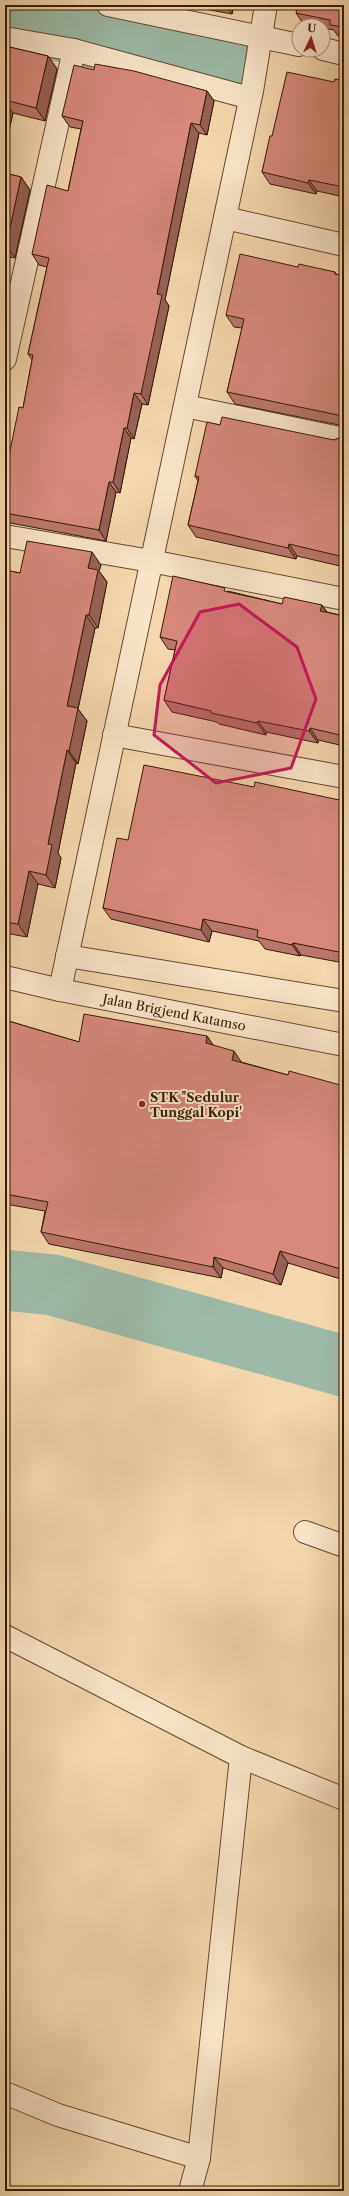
<svg xmlns="http://www.w3.org/2000/svg" width="349" height="2196" viewBox="0 0 349 2196" font-family="'Libre Caslon Text',serif">
<rect width="100%" height="100%" fill="#f4d7ac"/>
<filter id="stains"><feTurbulence type="fractalNoise" baseFrequency=".005" numOctaves="4"/><feColorMatrix values="0 0 0 0 .2 0 0 0 0 .09 0 0 0 0 .02 0 0 0 .5 -.17"/></filter>
<radialGradient id="worn" r=".72"><stop offset=".6" stop-color="#630" stop-opacity="0"/><stop offset="1" stop-color="#630" stop-opacity=".3"/></radialGradient>
<g fill="none" stroke-linecap="round" stroke-linejoin="round">
<path stroke="#9cbaa7" stroke-width="61" d="M5,20L225,65
M5,1280L53,1285L344,1366"/>
<g stroke="#664931" stroke-width="24">
<g id="minor">
<path d="M108,5L299,45"/>
<path d="M5,38L74,50L250,98"/>
<path d="M323,49L344,54"/>
<path d="M225,218L344,245"/>
<path d="M5,359L74,50"/>
<path d="M185,406L344,439"/>
<path d="M5,536L151,561L344,599"/>
<path d="M114,735L344,777"/>
<path d="M67,956L344,1001"/>
<path id="s1" d="M5,977L60,990L344,1045"/>
<path d="M60,990L252,91L266,5"/>
<path d="M305,1532L344,1546"/>
<path d="M5,1636L241,1757L344,1799"/>
<path d="M5,2093L58,2115L199,2158"/>
<path d="M190,2191L199,2158L241,1757"/>
</g>
</g>
<use href="#minor" stroke="#f8e5c9" stroke-width="22"/>
</g>
<path fill="#ba766a" stroke="#371a08" d="M183,5H234L232,14Z
M344,5V37L338,36L334,30L323,28V26H310L304,25L296,13Z
M5,46L48,56L57,69L45,121L13,113L5,147Z
M94,70L207,91L214,101L207,135L199,133L165,300L169,306L148,405L142,404L134,439L131,438L120,493L116,492L106,541L5,522V475L23,408L32,360L28,354L47,267L39,265L32,254L68,191L81,129L70,127L62,116Z
M344,81V197L317,191L316,194L270,184L262,172L272,136L334,82Z
M5,173L21,177L30,190L15,258L5,256Z
M298,267L335,272L337,275L344,276V426L235,404L227,392L242,328L234,327L226,315Z
M220,425L334,440L344,436V567L297,556L296,559L196,537L188,525L198,481L195,476Z
M101,565L99,571L107,582L98,628H95L78,709L87,721L78,764L76,763L58,853L61,858L55,888L38,884L27,937L5,933V570L20,573Z
M228,591L282,604L322,605L327,612L344,616V746L318,740V743L266,732V735L219,724L217,722L172,712L164,700L175,650L168,649L160,637Z
M254,787L344,801V963L301,955L300,956L265,949L259,941L212,931L209,942L111,919L103,908L128,840Z
M5,1020L79,1042L207,1036L213,1045L241,1062L288,1075L344,1086V1084V1280L288,1263L281,1285L223,1268L221,1278L49,1244L41,1232L45,1211L5,1204Z"/>
<path fill="#976056" stroke="#371a08" d="M225,5H234L232,14Z
M48,56L57,69L45,121L36,108Z
M207,91L214,101L207,135L200,125Z
M5,101L13,113L5,147Z
M191,123L199,133L165,300L169,306L148,405L141,394L157,294Z
M21,177L30,190L15,258L6,246Z
M309,180L317,191L316,194L308,183Z
M134,393L142,404L134,439L127,428Z
M124,428L131,438L120,493L113,482Z
M109,482L116,492L106,541L99,530Z
M289,544L297,556L296,559L288,548Z
M92,552L101,565L99,571L107,582L98,628L89,615L88,568Z
M322,605L330,617L320,611Z
M86,615L95,628L78,709L87,721L78,764L69,751L67,706Z
M258,721L266,732V735L257,723Z
M310,728L318,740V743L309,731Z
M67,750L76,763L58,853L61,858L55,888L46,875L48,844Z
M29,871L38,884L27,937L18,924Z
M203,919L212,931L209,942L201,930Z
M293,943L301,955L300,956L292,945Z
M207,1036L215,1048L206,1043Z
M234,1051L242,1063L232,1060Z
M280,1251L288,1263L281,1285L273,1274Z
M214,1257L223,1268L221,1278L213,1267Z"/>
<path fill="#d8897b" stroke="#371a08" d="M298,5H344V27L330,25V20L296,13Z
M5,46L48,56L36,108L5,100Z
M95,64L134,71L207,91L200,125L191,123L157,294L162,295L141,394L134,393L127,428H124L113,482H109L99,530L5,513V475L19,407L23,408L33,355L28,354L49,258L32,254L47,185L68,191L83,121L62,116L74,65L94,70Z
M287,72L334,82L335,79L344,81V187L309,180L308,183L262,172L270,136H272Z
M5,173L21,177L6,246L5,245Z
M240,254L298,267L299,264L335,272V274L344,276V418L338,415L227,392L244,319L226,315Z
M222,417L334,440L344,436V557L289,544L288,548L188,525L199,477L195,476L207,422L220,425Z
M27,541L92,552L88,568L98,570L89,615H86L67,706L78,708L69,751L67,750L48,844L52,845L46,875L29,871L18,924L5,922V570L20,573Z
M173,576L225,588L224,591L282,604L284,597L322,605L320,611L344,616V736L310,728L309,731L258,721L257,723L211,713V711L164,700L177,641L160,637Z
M144,765L254,787L255,782L344,801V953L293,943L292,945L257,937L258,930L203,919L201,930L103,908L117,838L128,840Z
M84,1014L207,1036L206,1043L234,1051L232,1060L288,1075L289,1071L344,1086V1084V1270L280,1251L273,1274L214,1257L213,1267L41,1232L48,1202L5,1194V1020L79,1042Z"/>
<path fill="#c2185b" fill-opacity="0.2" stroke="#c2185b" stroke-width="3" stroke-linejoin="round" d="M239,604L297,647L316,699L291,768L216,783L154,735L160,685L200,612Z"/>
<circle fill="#8f2418" stroke="#f8e5c9" stroke-width="1.5" cx="142" cy="1104" r="4"/>
<g text-anchor="middle" dominant-baseline="central" stroke-width="4" stroke-linejoin="round" paint-order="stroke">
<g font-size="13" fill="#371a08" stroke="#f8e5c9">
<text stroke="none"><textPath href="#s1" startOffset="173">Jalan Brigjend Katamso</textPath></text>
</g>
<g font-size="13" font-weight="bold" fill="#371a08" stroke="#f8e5c9" text-anchor="start">
<text x="150" y="1097">STK "Sedulur<tspan x="150" dy="15">Tunggal Kopi'</tspan></text>
</g>
</g>
<rect width="349" height="2196" fill="none" stroke="#f4d7ac" stroke-width="20"/>
<rect x="6" y="6" width="337" height="2184" fill="none" stroke="#371a08" stroke-width="2"/>
<rect x="10" y="10" width="329" height="2176" fill="none" stroke="#371a08"/>
<g transform="translate(311 38) rotate(4)"><circle r="19" fill="#f8e5c9" stroke="#ab947c"/>
<path d="M0-3L7 15L0 10L-7 15Z" fill="#8f2418"/>
<text y="-6" font-size="11" font-weight="bold" text-anchor="middle" fill="#371a08">U</text>
</g>
<rect width="100%" height="100%" filter="url(#stains)"/>
<rect width="100%" height="100%" fill="url(#worn)"/>
</svg>
